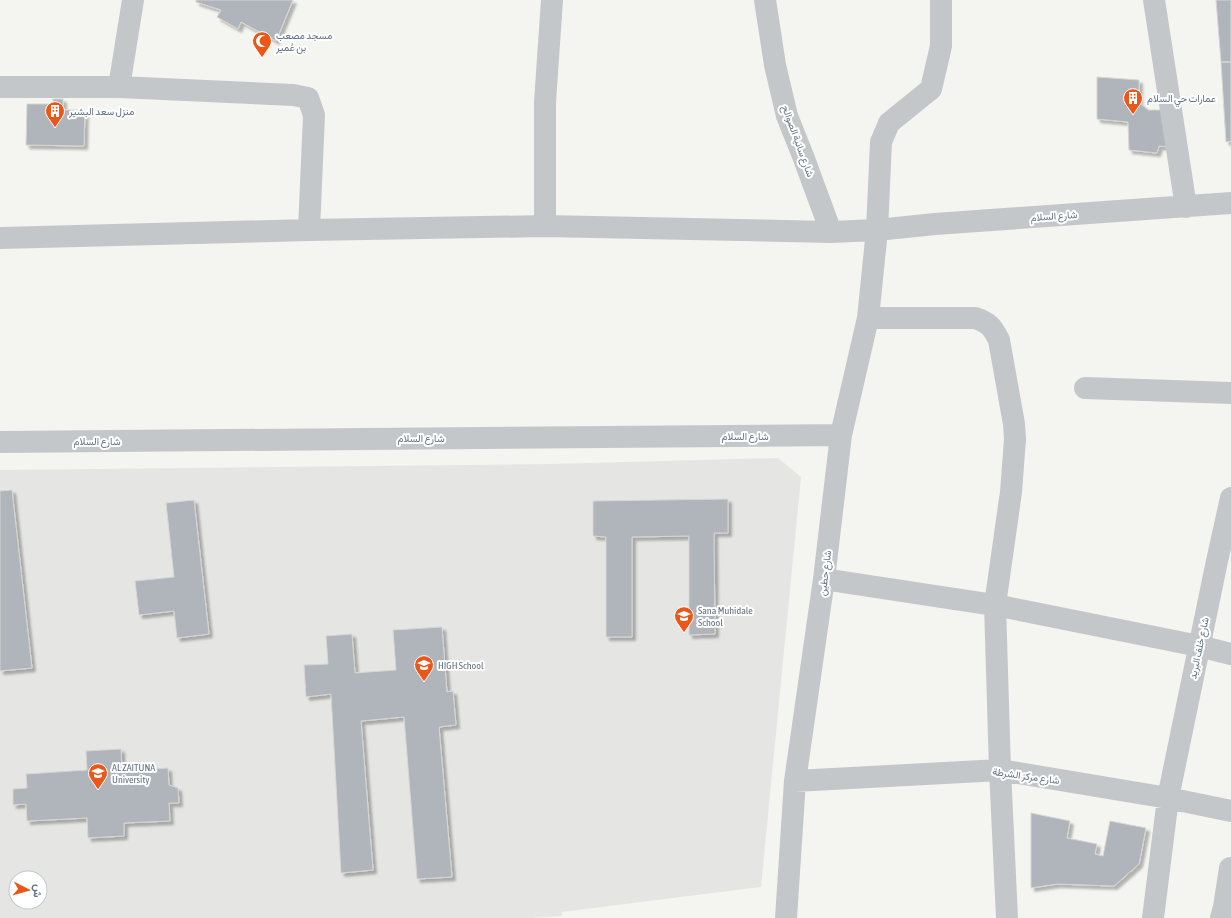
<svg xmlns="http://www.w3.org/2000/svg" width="1231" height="918" viewBox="0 0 1231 918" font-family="'Asap Condensed',Vazirmatn,sans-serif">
<defs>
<filter id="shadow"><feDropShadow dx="3.5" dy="3.5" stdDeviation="1" flood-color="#0004"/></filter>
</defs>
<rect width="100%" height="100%" fill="#f4f5f0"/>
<path fill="#e5e6e4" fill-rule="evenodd" d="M778,458L801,477L761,887L562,912V916L531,918H0V470L551,464ZM16,878H40V902H16Z"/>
<path fill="#afb5bb" stroke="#d6d6d3" filter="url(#shadow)" d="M196,0H293L276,41L241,22L238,29L217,17L221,10L196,2Z
M1216,0H1231V62H1221Z
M1221,62H1231V141L1226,142Z
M1097,77L1139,80V102L1148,110H1169L1170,147L1159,146L1157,153L1129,150L1128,122L1097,119Z
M53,99H63V110H85L84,146L26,145L27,104H53Z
M12,490L32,668L0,671V491Z
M728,499V533H714L715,634L689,635V536L632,537V637H606V537L593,536V501Z
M194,500L209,634L177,638L174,611L139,615L135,581L174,577L166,503Z
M442,627L447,692L453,691L456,725L439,727L452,877L417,879L404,717L361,721L373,870L341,873L331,694L306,697L304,665L328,664L326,636L352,634L355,673L396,670L393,630Z
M121,749L122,771L168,768L169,785L178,788L179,803H169L170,821L124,823V836L88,838L87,818L27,821L26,804L13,805V789L27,788L26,774L87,770L86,751Z
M1031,813L1070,821L1067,838L1097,844L1095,854L1103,856L1110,821L1146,828L1139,864L1114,886L1057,884L1031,888Z"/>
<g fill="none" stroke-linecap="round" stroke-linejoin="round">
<path stroke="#c4c7ca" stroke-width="22" d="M765,0L775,65L787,116L803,156L831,232
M1154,0L1186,207
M0,87H119L293,95L308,98L314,115L309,230
M119,87L133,0
M545,226V102L552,0
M0,238L309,230L545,226L831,232L877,230L935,224L1231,203
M868,318H975C990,323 992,327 999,340L1014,424L1015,439L1011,492L995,605L1000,770L1007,918
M1085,388L1231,393
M0,442L841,435
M824,579L995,605L1199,646L1231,654
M795,781L1000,770L1168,798L1231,811
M786,918L795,781L824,579L841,435L868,318L877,230L881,142L889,123L931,89L941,46V0
M1153,918L1168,798L1217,561L1231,498
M1221,918L1224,907L1230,868"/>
</g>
<defs>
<g id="mosque-pin" transform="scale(1)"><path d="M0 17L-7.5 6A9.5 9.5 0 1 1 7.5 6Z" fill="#eb5719" stroke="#fff"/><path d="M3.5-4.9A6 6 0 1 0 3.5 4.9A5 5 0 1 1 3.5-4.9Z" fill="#fff"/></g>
<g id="building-pin" transform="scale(1)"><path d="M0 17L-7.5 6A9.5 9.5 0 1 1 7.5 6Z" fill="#eb5719" stroke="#fff"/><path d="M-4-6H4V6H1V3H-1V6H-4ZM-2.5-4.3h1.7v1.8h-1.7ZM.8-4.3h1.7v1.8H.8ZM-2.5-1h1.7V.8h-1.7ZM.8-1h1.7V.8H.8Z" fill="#fff"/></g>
<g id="school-pin" transform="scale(1)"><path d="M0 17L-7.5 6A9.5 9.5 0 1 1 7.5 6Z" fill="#eb5719" stroke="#fff"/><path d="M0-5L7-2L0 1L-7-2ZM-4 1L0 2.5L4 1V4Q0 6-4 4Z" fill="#fff"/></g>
<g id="university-pin" transform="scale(1)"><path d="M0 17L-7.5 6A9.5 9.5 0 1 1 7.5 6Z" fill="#eb5719" stroke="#fff"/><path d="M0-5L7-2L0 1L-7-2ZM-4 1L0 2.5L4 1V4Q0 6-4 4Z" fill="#fff"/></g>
</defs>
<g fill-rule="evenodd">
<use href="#mosque-pin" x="262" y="41"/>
<use href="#building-pin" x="1133" y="98"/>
<use href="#building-pin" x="55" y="111"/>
<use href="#school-pin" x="684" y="616"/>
<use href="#school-pin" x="424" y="665"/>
<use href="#university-pin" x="98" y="773"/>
</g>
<g text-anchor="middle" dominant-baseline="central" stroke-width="4" stroke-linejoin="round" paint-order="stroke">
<g font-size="10" fill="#627283" stroke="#fff" text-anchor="start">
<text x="276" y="35">مسجد مصعب<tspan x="276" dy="12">بن عُمير</tspan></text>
<text x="1147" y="98">عمارات حي السلام</text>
<text x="69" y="111">منزل سعد البشير</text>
<text x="698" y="610">Sana Muhidale<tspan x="698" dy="12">School</tspan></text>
<text x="438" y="665">HIGH School</text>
<text x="112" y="767">AL ZAITUNA<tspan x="112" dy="12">University</tspan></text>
</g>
<g font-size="10" fill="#627283" stroke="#fff">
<text transform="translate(798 141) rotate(70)">شارع سانية الصوالح</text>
<text transform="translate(1054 216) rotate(-4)">شارع السلام</text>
<text x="745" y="436">شارع السلام</text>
<text x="421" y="438">شارع السلام</text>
<text x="97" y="441">شارع السلام</text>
<text transform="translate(825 573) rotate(-83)">شارع حطين</text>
<text transform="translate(1199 648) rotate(-78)">شارع خلف البريد</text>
<text transform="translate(1026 776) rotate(8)">شارع مركز الشرطة</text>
</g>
</g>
<g transform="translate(28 890) rotate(96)"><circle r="19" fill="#ffffff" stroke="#c0c7cd"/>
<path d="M0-3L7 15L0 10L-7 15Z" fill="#eb5719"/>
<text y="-6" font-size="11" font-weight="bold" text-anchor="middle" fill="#627283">ش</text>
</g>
</svg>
